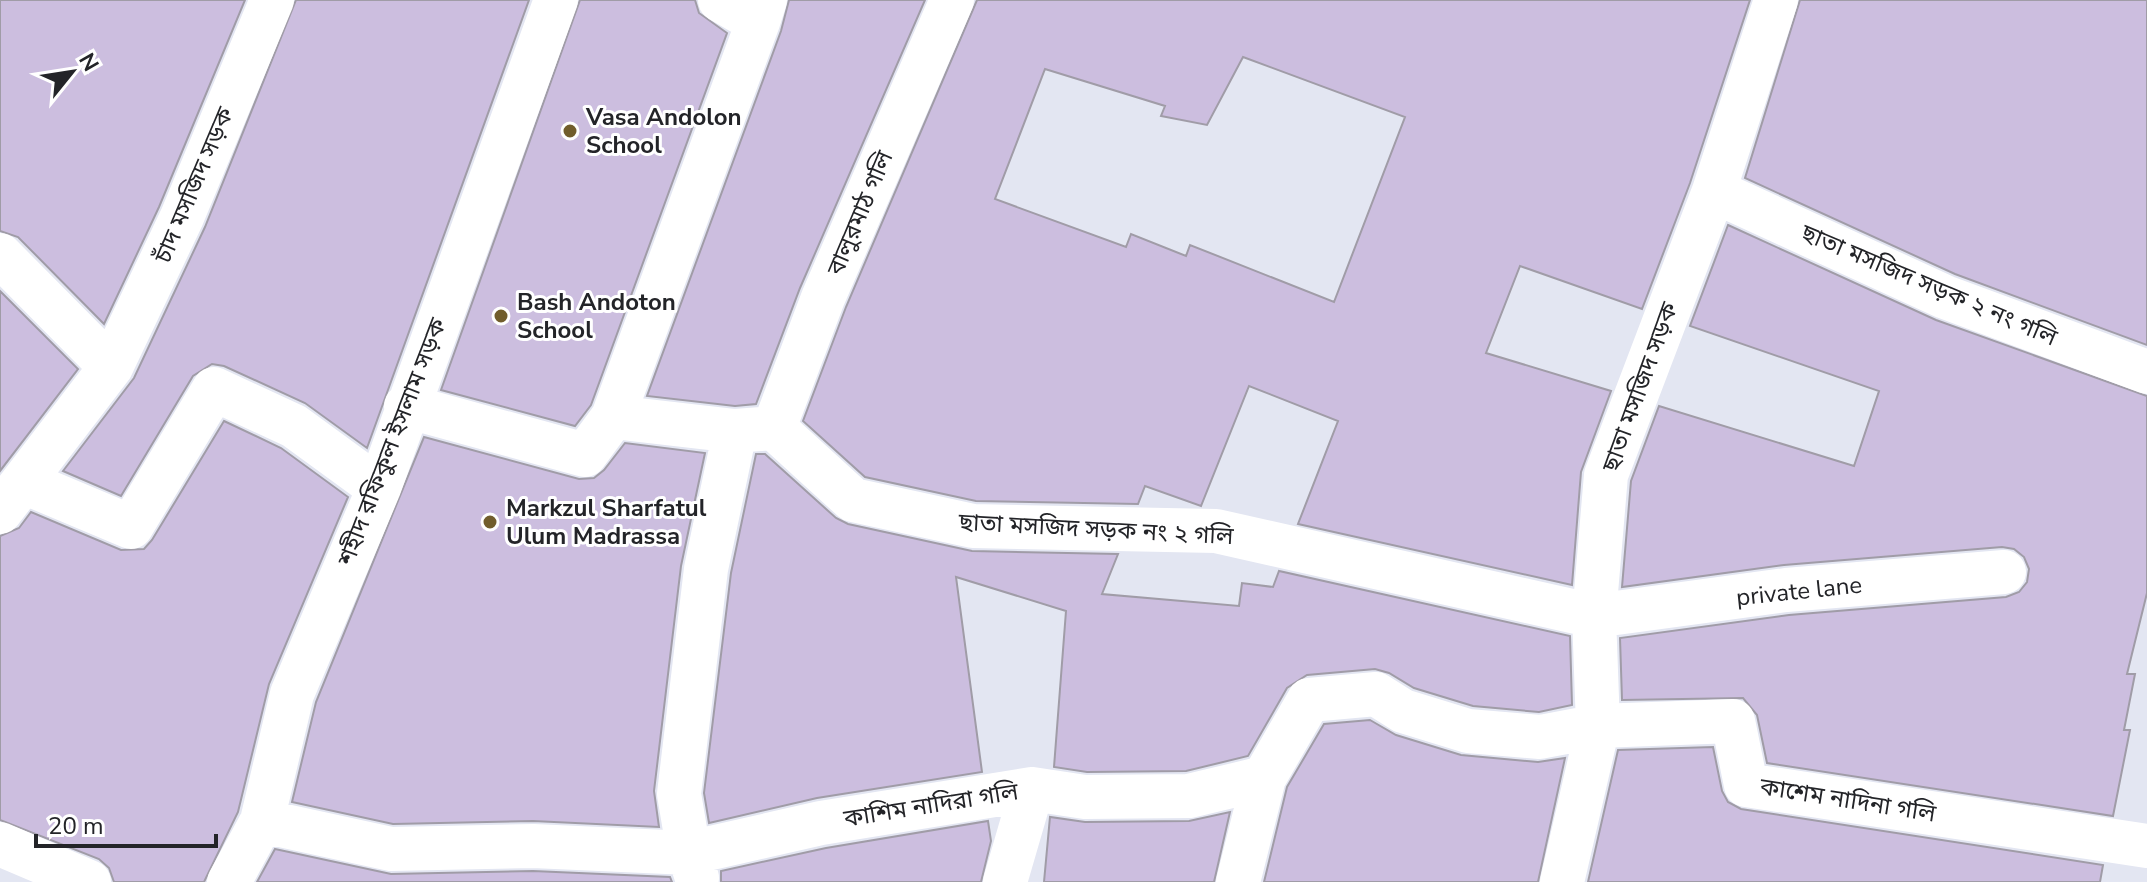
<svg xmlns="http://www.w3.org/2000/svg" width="2147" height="882" viewBox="0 0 2147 882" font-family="'Nunito Sans','Noto Sans Bengali',sans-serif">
<rect width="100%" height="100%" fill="#e3e6f2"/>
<path fill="#ccbedf" stroke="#a09ca7" stroke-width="2" fill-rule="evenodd" d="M0,0H245L159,207L104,324L18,237L0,231Z
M296,0H529L367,448L305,403L224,366L212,364L193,376L121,496L63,471L134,378L205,227Z
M580,0H695L699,13L727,33L591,405L575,426L441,390Z
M789,0H925L800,288L756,404L735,406L647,396L781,31Z
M977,0H1750L1690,183L1642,309L1520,266L1486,353L1611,391L1581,472L1572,585L1298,524L1338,421L1249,386L1201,506L1145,486L1138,504L976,501L865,477L803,421L846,307ZM1243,57L1405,117L1334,302L1190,245L1186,256L1131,234L1126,247L995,199L1045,69L1165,106L1161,116L1207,125Z
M1800,0H2147V345L1955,274L1745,178Z
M1728,225L1936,320L2147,396V593L2127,674H2135L2124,730H2130L2113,816L1767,763L1757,715L1743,698L1622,700L1620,638L1789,615L2006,597L2019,592L2027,582L2029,569L2024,557L2014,549L2002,547L1784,565L1622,587L1631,481L1659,406L1854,466L1879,391L1690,326Z
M0,291L78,369L0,471Z
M224,421L281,448L348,497L269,684L238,812L204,882H114L109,868L99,859L0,820V536L19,528L31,512L121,550L144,549L152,540Z
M424,437L579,479L594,478L604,470L625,443L705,453L681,566L654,791L659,827L533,821L393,824L292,802L316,702Z
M756,454H765L836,518L848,524L972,551L1118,554L1102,594L1239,606L1242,583L1273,587L1279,571L1570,636L1572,705L1539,712L1473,706L1414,688L1389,673L1375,669L1307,675L1287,688L1248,756L1186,771L1087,772L1054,767L1066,611L956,577L982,772L817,798L709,823L704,793L731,573Z
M1370,720L1396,735L1461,755L1538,762L1565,758L1538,882H1264L1287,787L1324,724Z
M1713,747L1722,791L1728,802L1741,809L2103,865L2100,882H1588L1618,750Z
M1230,812L1214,882H1044L1050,817L1085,822L1189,821Z
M988,821L991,841L981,882H721V871L826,848Z
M275,849L391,874L533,871L670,877L672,882H257Z"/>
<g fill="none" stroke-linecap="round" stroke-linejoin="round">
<path stroke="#fff" stroke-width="44" d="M720,0L758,22L765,0
M1714,191L1945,297L2147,372
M0,255L111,367
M406,406L585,455L613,417L735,431L774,428L853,500L973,526L1216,531L1594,616L1786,590L2004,572
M613,417L758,22
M774,428L823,298L952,0
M24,482L131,527L214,389L294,426L379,488
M0,512L111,367L182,217L272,0
M262,821L391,849L533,846L689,853L821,823L1032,789L1085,797L1189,796L1264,778L1309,700L1376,694L1403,711L1468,731L1540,737L1598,726L1733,721L1746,785L2147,846
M0,844L89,882
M697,878L689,853L679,794L706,569L735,431
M229,882L262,821L292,694L379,488L556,0
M1005,882L1032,789
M1238,882L1264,778
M1562,882L1598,726L1594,616L1606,475L1714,191L1776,0"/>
</g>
<g fill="#715d2c" stroke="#fff" stroke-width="3">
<circle cx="570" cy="131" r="8"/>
<circle cx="501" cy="316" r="8"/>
<circle cx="490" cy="522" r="8"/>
</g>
<g text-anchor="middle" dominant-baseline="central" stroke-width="6" stroke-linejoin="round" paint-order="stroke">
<g font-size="24" font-weight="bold" fill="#232428" stroke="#fff" text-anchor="start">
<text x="586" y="117">Vasa Andolon<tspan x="586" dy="28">School</tspan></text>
<text x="517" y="302">Bash Andoton<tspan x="517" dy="28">School</tspan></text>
<text x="506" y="508">Markzul Sharfatul<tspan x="506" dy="28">Ulum Madrassa</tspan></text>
</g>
<g font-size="24" fill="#232428" stroke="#fff">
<text transform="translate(194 185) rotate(-67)">চাঁদ মসজিদ সড়ক</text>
<text transform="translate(860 213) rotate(-67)">বালুরমাঠ গলি</text>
<text transform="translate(1929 285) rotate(23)">ছাতা মসজিদ সড়ক ২ নং গলি</text>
<text transform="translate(1640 387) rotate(-70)">ছাতা মসজিদ সড়ক</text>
<text transform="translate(392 442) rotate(-69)">শহীদ রফিকুল ইসলাম সড়ক</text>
<text transform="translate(1096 529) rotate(3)">ছাতা মসজিদ সড়ক নং ২ গলি</text>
<text transform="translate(1799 591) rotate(-6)">private lane</text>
<text transform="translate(1848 800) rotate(9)">কাশেম নাদিনা গলি</text>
<text transform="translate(931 805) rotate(-9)">কাশিম নাদিরা গলি</text>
</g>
</g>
<g transform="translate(72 72) rotate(60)" stroke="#ffffff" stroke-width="6" paint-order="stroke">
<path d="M0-6L14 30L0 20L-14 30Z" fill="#232428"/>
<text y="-12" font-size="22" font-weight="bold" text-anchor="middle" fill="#232428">N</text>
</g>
<path d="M36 834v12h180v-12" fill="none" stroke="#232428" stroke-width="4"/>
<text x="48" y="834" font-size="24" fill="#232428" stroke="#ffffff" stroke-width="6" paint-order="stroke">20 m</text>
</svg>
